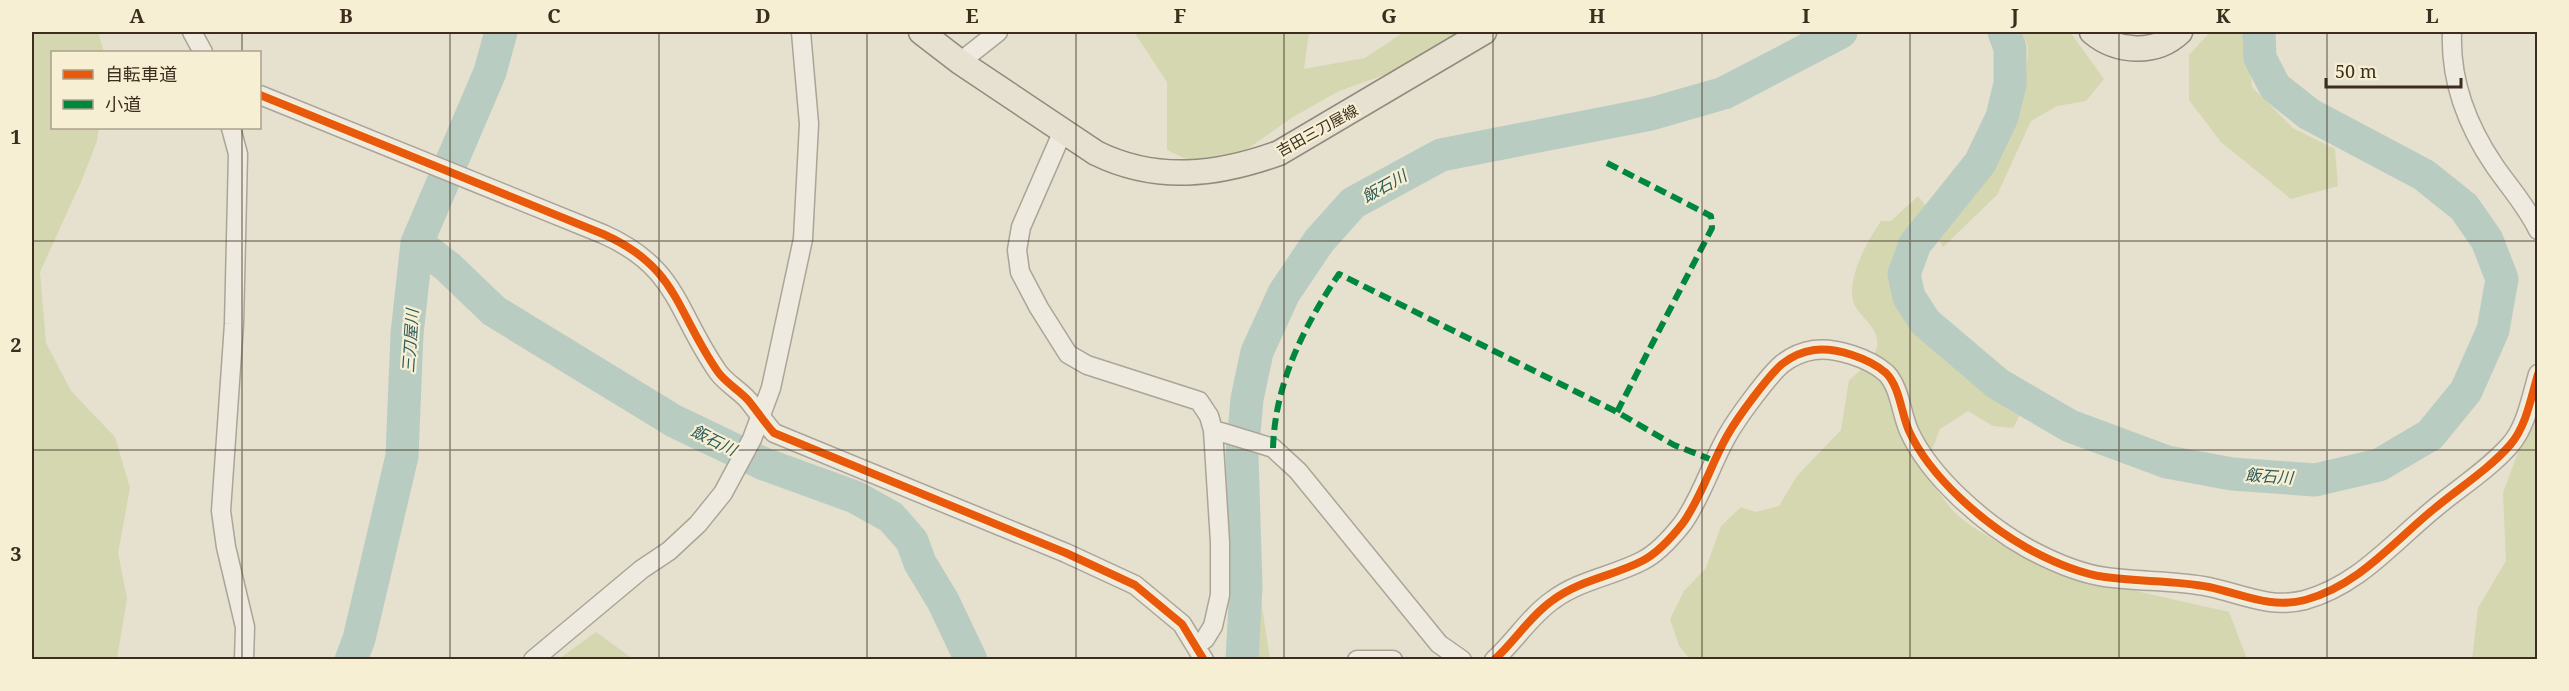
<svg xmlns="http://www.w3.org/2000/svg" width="2569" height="691" viewBox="0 0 2569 691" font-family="'Noto Serif','Noto Sans JP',serif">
<rect width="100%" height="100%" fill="#e6e0ce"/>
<path fill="#d5d7b0" d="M32,32H98L104,52H52V128H99L97,141L81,182L40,272L46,343L71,391L115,437L130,488L118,553L127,598L117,659H32Z
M1134,32H1309L1304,69L1365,58L1404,32H1468L1401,69L1339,91L1293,117L1243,152L1190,161L1167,150V82Z
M2021,32H2070L2104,79L2086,101L2057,106L2031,121L1997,195L1943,247L1936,233C1949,216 1965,205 1979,190C2003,164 2028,84 2028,48C2028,43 2023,37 2021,32Z
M2210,32H2246L2252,87L2293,128L2335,149L2338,186L2291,199L2221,142L2189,100V55Z
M1918,196L1926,206L1899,248L1892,279L1899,308L1933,342L2022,411L2013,428L1993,426L1968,411L1940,429L1924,471C1935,486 1947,507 1961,518C2031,574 2143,592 2229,612L2247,659H1690L1679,646L1670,619L1684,591L1706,568L1721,526L1741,507L1755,512L1779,506L1797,476L1841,430L1849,380C1862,370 1883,353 1876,335C1872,323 1859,315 1854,304C1845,280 1868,240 1881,221H1891Z
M2537,401V659L2472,660L2478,608L2506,561L2503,493Z
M1260,594L1270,659H1248L1253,633L1254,595Z
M596,632L633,659H559Z"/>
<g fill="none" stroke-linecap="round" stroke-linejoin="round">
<path stroke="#b9ccc1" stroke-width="33" d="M2004,32L2010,48V84L2002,117L1980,163L1915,244L1904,274L1909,297L1925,322L1998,384L2070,426L2167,462L2232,474L2315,480L2379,465L2430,435L2466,391L2493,330L2502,279L2487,240L2464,207L2424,175L2309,114L2275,87L2260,58L2259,32
M417,243L448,267L494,311L674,421L764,464L855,497L891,517L912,541L920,563L943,601L971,660
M351,660L359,639L402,456L407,334L417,243L490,72L501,32
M1242,660L1246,586L1242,455L1247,399L1257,352L1284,293L1319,241L1353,203L1441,155L1651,114L1724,93L1841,32"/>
<g stroke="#aba597" stroke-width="21">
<path id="minor" d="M192,32L203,52
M2452,32C2450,81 2467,125 2494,165C2509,187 2526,205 2538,230
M960,62L998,32
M260,95L603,234C678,267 676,312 718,372C726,383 739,390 748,400C757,411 764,422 774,433L1066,553L1135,585L1182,624L1204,660
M231,128L238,154L234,324L221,511L226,547L245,627L244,660
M1062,133L1021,227L1017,250L1020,272L1039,308L1068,354L1087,365L1199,401L1209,416L1213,430L1220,542V595L1213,626L1205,639L1196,646
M1221,432L1273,448L1298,471L1439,644L1462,660
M533,660L642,569L669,551L698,524L723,493L752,439L771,388L803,239L809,124L801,32
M1357,660H1393
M1494,660C1515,641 1530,616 1553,600C1580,580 1613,576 1642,561C1658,553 1672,537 1683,523C1702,496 1711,464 1727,436C1737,418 1768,376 1782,364C1792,356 1801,352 1814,350C1835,347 1869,358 1886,373C1900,387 1901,413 1909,431C1930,477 1983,523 2027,548C2051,561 2077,573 2105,577C2139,582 2175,580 2209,587C2242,594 2270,609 2305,600C2359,585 2392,543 2435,508C2459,488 2489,469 2510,445C2526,427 2531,398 2538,374"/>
</g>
<g stroke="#918a7e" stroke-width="27">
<path id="major" d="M921,32L960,62L1096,153C1157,183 1218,175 1279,153L1484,32
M2092,32C2117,53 2156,55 2180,32"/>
</g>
<use href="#minor" stroke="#eeeae0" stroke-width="18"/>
<use href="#major" stroke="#e6e1d1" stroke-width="24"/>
<path stroke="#00873e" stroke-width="6" stroke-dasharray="12 6" stroke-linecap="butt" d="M1607,163L1711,216L1712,228L1617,412
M1273,448C1275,383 1304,326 1339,274L1617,412L1674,445L1715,461"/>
<g stroke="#f7efd4" stroke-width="11">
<path id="cycleway" d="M260,95L603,234C678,267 676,312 718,372C726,383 739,390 748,400C757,411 764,422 774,433L1066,553L1135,585L1182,624L1204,660
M1494,660C1515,641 1530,616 1553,600C1580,580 1613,576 1642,561C1658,553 1672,537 1683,523C1702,496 1711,464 1727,436C1737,418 1768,376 1782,364C1792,356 1801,352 1814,350C1835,347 1869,358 1886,373C1900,387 1901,413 1909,431C1930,477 1983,523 2027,548C2051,561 2077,573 2105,577C2139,582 2175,580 2209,587C2242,594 2270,609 2305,600C2359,585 2392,543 2435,508C2459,488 2489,469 2510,445C2526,427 2531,398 2538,374"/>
</g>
<use href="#cycleway" stroke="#e8590c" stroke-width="8"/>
</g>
<path fill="none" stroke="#3c2d1e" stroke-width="1.5" stroke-opacity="0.55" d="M242,32V52M450,32V660M659,32V660M867,32V660M1076,32V660M1284,32V660M1493,32V660M1702,32V660M1910,32V660M2119,32V660M2327,32V660M242,128V660M32,241H2538M32,450H2538"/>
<g text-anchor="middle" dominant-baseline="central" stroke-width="4.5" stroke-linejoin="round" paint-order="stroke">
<g font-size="15" fill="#3c2d1e" stroke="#f7efd4">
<text transform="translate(1317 130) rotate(-29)">吉田三刀屋線</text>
</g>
<g font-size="16" font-style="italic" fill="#2c5c5b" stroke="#f7efd4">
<text transform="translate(1384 186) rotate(-29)">飯石川</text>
<text transform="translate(410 341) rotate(-86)">三刀屋川</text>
<text transform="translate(714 440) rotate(26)">飯石川</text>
<text transform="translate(2269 476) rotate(4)">飯石川</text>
</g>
</g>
<rect width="2569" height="691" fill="none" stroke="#f7efd4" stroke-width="66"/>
<rect x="51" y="51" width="210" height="78" fill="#f7efd4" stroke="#aca18b" stroke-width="1.5"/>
<rect x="63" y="70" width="30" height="9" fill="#e8590c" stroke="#aca18b" stroke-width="1.5"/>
<text x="105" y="81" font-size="18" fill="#3c2d1e">自転車道</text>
<rect x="63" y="100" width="30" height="9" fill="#00873e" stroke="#aca18b" stroke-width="1.5"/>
<text x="105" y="111" font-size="18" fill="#3c2d1e">小道</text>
<path d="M2326 78v9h135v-9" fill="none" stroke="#3c2d1e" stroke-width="3"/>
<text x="2335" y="78" font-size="18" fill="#3c2d1e" stroke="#f7efd4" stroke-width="4.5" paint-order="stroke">50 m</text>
<rect x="33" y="33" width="2503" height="625" fill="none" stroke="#3c2d1e" stroke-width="2"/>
<g font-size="20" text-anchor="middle" font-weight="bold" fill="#3c2d1e">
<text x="137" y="23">A</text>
<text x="346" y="23">B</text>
<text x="554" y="23">C</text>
<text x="763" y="23">D</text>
<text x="972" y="23">E</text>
<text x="1180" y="23">F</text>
<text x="1389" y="23">G</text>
<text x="1597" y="23">H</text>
<text x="1806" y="23">I</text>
<text x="2015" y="23">J</text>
<text x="2223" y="23">K</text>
<text x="2432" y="23">L</text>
<text x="16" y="144">1</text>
<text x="16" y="352">2</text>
<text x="16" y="561">3</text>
</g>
</svg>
